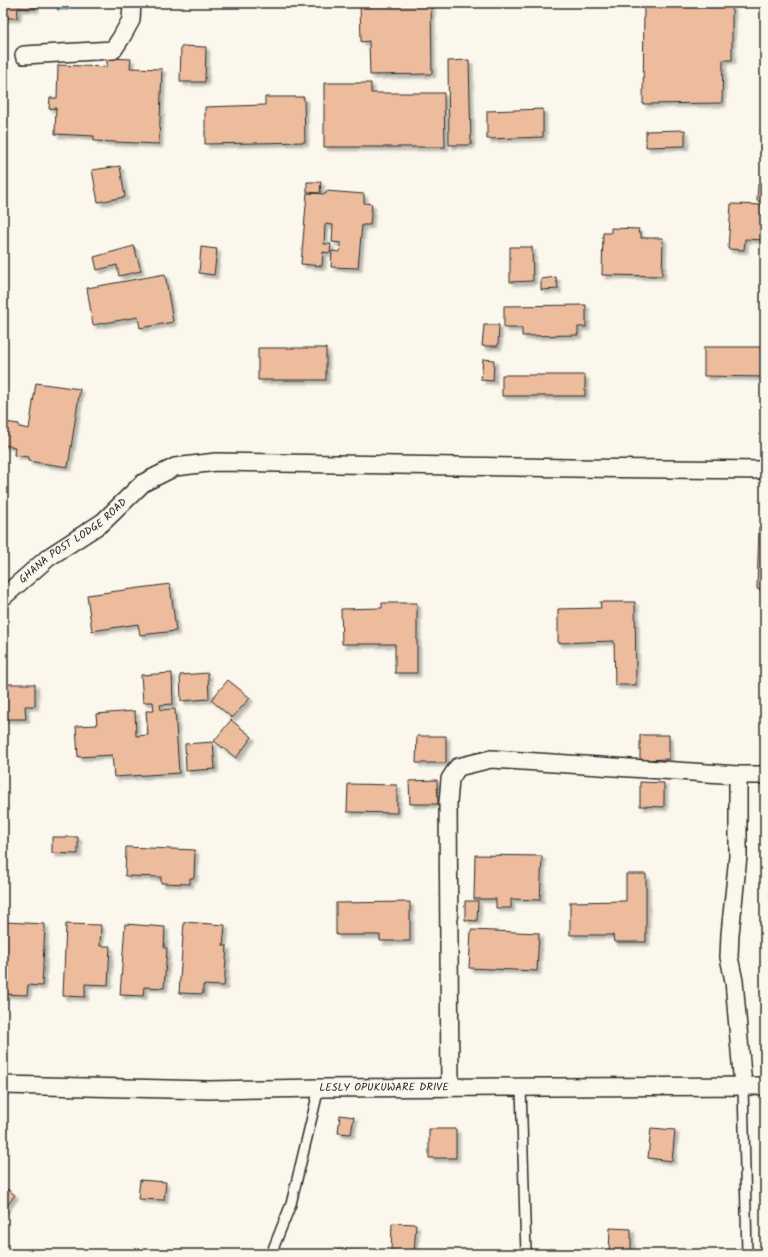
<svg xmlns="http://www.w3.org/2000/svg" width="768" height="1257" viewBox="0 0 768 1257" font-family="Kalam,sans-serif">
<defs>
<filter id="shadow"><feDropShadow dx="3.5" dy="3.5" stdDeviation="1" flood-color="#0004"/></filter>
</defs>
<rect width="100%" height="100%" fill="#fbf7ec"/>
<filter id="ink" filterUnits="userSpaceOnUse"><feTurbulence type="fractalNoise" baseFrequency=".025" numOctaves="2"/><feDisplacementMap in="SourceGraphic" scale="8" xChannelSelector="R" yChannelSelector="G"/><feConvolveMatrix kernelMatrix="1 2 1 2 8 2 1 2 1" color-interpolation-filters="sRGB"/></filter>
<g filter="url(#ink)">
<path fill="#82c7e3" stroke="#5f8999" d="M46,3H77V7H69V10H57L58,7L46,6Z"/>
<path fill="#ecbc9c" stroke="#2b2b2b" filter="url(#shadow)" d="M3,3H35V9L18,8L17,18H3Z
M389,3H431L432,74L370,75L369,41L361,42L360,4Z
M644,3H680V5L732,6V60H723L722,103L643,104Z
M181,46L206,47L205,82H180Z
M107,58L131,59L130,68L162,69L159,144L94,141V136L55,134L56,108L49,109L50,98H57L58,65L107,67Z
M469,60L471,145H449L448,61Z
M324,83H371V93H444L445,147H324Z
M265,97H304L305,142L205,144V107L265,105Z
M543,109V137L487,139V111Z
M685,130V146L646,147V131Z
M120,166L125,197L98,202L92,170Z
M307,182H321L320,193L307,192Z
M758,184H765V202L757,201Z
M326,191L364,194V203L372,204L370,225H362L358,268L331,267L332,251L340,252L341,243L332,242L333,225L325,224L324,244H331L330,253L323,252L322,266L301,264L307,193L326,194Z
M731,204L765,205V240L745,239L744,250L728,249Z
M611,228L639,229L638,233H641V238H663L662,276L602,275L603,233H611Z
M134,246L141,271L119,276L117,265L97,270L94,257Z
M201,247L217,249L214,275L199,273Z
M510,247H532L533,281L510,282Z
M165,274L173,322L140,328L138,317L93,325L87,288Z
M556,277L558,289L541,290V279Z
M586,305V327H578V335L522,336V328H504V306Z
M484,325H499L498,346H482Z
M704,347H765V377L704,376Z
M258,348H326V380H258Z
M483,359L494,360L493,381L481,380Z
M502,375H585V396H502Z
M36,383L80,389L68,467L28,461V457L14,455L15,447L3,445L4,422L19,424V427L29,429Z
M759,527L765,528V590L757,589Z
M170,584L176,631L140,635L138,624L92,631L87,595Z
M600,602H635L636,685H615L614,641L558,643V609L601,608Z
M382,603H417V673H395V644H342L341,609L382,608Z
M172,673L173,704L160,705L161,710L175,709L179,773L114,777L112,755L78,757L76,726L97,725L96,714L135,711L136,736L148,735L146,711H154L153,702H143L141,675Z
M208,673L209,699L181,701L180,675Z
M228,680L250,698L232,718L211,700Z
M4,684H35V706H25L26,719H4Z
M231,720L252,737L236,758L214,741Z
M640,735H669V759L640,760Z
M417,736H446V763H416Z
M213,742L215,769L186,771L185,744Z
M437,780L438,804H410L409,781Z
M640,782L664,783V807L640,806Z
M348,784L397,785V813L347,812Z
M52,837H78V854L52,853Z
M126,847L195,850L194,878H190V884L161,883V877L125,876Z
M475,855L542,856L540,900L511,899V908H496V899H474Z
M626,874H646V942H614L613,935H570V902L626,901Z
M465,901H478L477,921L465,920Z
M410,902V941H380V935H336V903Z
M5,922L45,924L42,986L28,985L27,995L3,994V964Z
M184,922L225,925L223,946H227L224,986L203,985V994L179,993Z
M66,924L101,925L100,946H110L108,985L85,984V997L63,996Z
M125,924L165,927L164,948H167L164,988L144,987L143,996L120,995Z
M471,930L539,933L537,971L469,968Z
M340,1115L354,1117L351,1134L338,1133Z
M651,1128L675,1130L672,1161L648,1158Z
M429,1129H456V1158H429Z
M140,1180L166,1182L164,1200L138,1199Z
M3,1186L15,1195L3,1211Z
M392,1223L416,1224L414,1254H337V1250L391,1252Z
M610,1228L631,1229V1254H553V1252L609,1253Z"/>
<g fill="none" stroke-linecap="round" stroke-linejoin="round">
<g stroke="#2b2b2b" stroke-width="12">
<path id="service" d="M743,1086L747,1254
M521,1087L526,1254
M271,1254L291,1204L319,1088"/>
</g>
<g stroke="#2b2b2b" stroke-width="20">
<g id="minor">
<path d="M24,55L113,50L121,38L131,20L132,3"/>
<path id="s1" d="M3,597L49,557L103,522L143,483L175,467L216,462L571,468L765,470"/>
<path d="M738,775V856L730,934L729,957L734,981L743,1086"/>
<path id="s2" d="M3,1085L209,1090L319,1088L765,1086"/>
<path d="M450,1087L448,803L450,779L458,767L491,759L738,775H765"/>
</g>
</g>
<use href="#service" stroke="#fbf7ec" stroke-width="9"/>
<use href="#minor" stroke="#fbf7ec" stroke-width="17"/>
</g>
</g>
<g text-anchor="middle" dominant-baseline="central" stroke-width="4" stroke-linejoin="round" paint-order="stroke">
<g font-size="11" fill="#2b2b2b" stroke="#fbf7ec">
<text stroke="none"><textPath href="#s1" startOffset="90">GHANA POST LODGE ROAD</textPath></text>
<text stroke="none"><textPath href="#s2" startOffset="381">LESLY OPUKUWARE DRIVE</textPath></text>
</g>
</g>
<rect width="768" height="1257" fill="none" stroke="#fbf7ec" stroke-width="16"/>
<rect x="8" y="8" width="752" height="1241" fill="none" stroke="#2b2b2b" stroke-width="1.5" filter="url(#ink)"/>
</svg>
